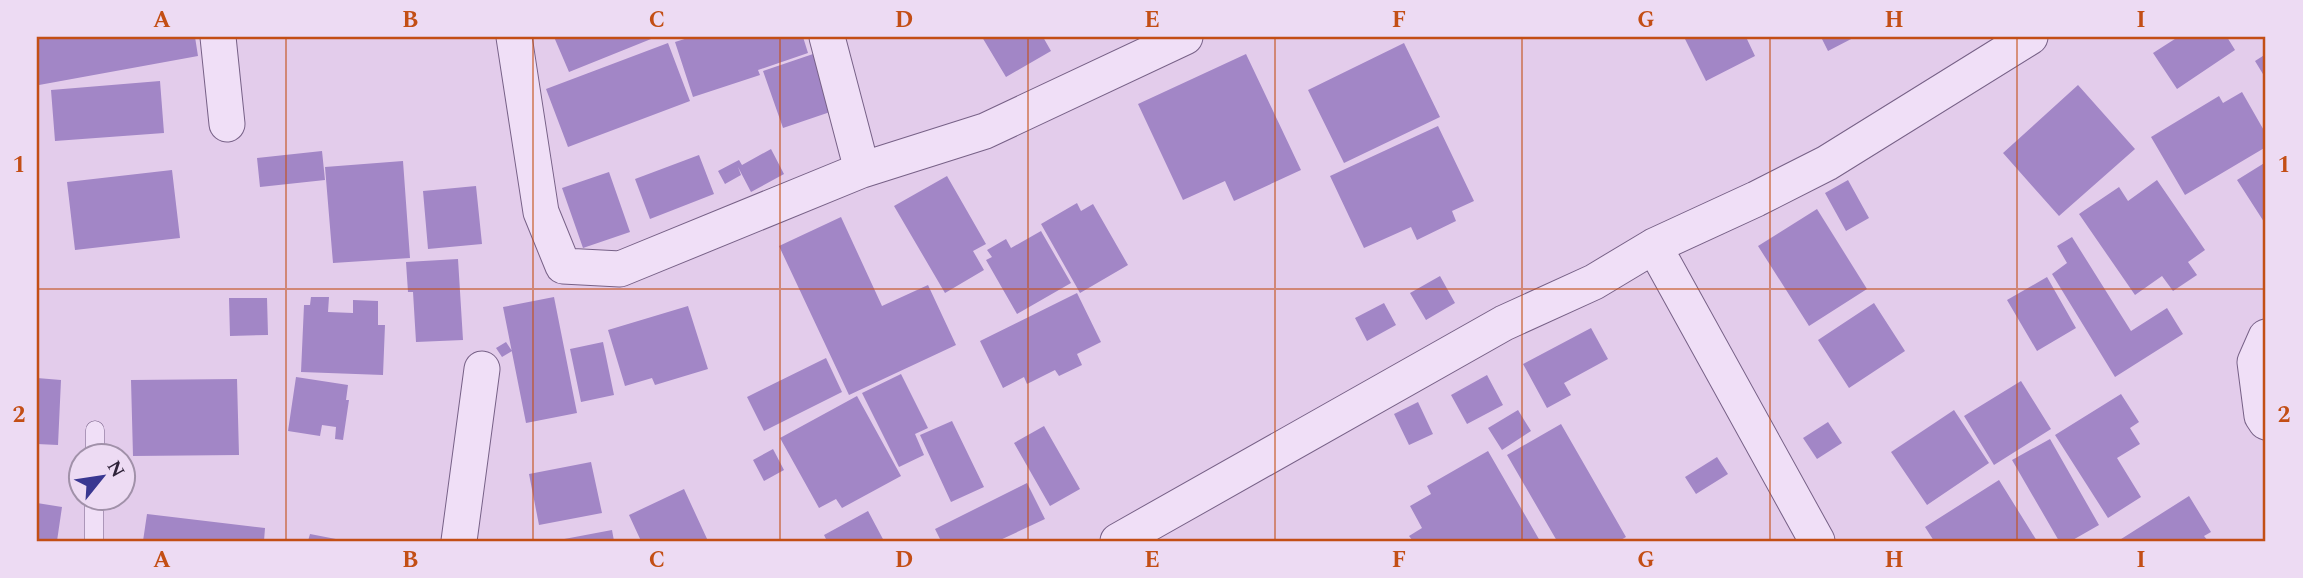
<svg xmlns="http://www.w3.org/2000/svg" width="2303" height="578" viewBox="0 0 2303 578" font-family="Spectral,serif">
<rect width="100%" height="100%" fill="#e3cceb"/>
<path fill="#a286c6" d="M37,37H195L198,56L39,85L37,71Z
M554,37H656L569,72Z
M691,37H803L808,53L758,70L760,75L693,97L675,42Z
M982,37H1043L1051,51L1006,77Z
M1684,37H1746L1755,56L1706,81Z
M1821,37H1855L1828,51Z
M2178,37H2227L2235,50L2177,89L2153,53Z
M668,43L690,101L568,147L546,89Z
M1404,43L1440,117L1344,163L1308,90Z
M816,53L836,110L783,128L763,71Z
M1246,54L1301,170L1234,201L1225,181L1183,200L1138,104Z
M2266,54V79L2255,61Z
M160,81L164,133L55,141L51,90Z
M2078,85L2135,149L2059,216L2003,153Z
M2242,92L2266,134V147L2185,195L2151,137L2219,96L2223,103Z
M1438,126L1474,201L1452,211L1456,221L1417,240L1411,227L1364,248L1330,176Z
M771,149L784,174L751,192L738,167L741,175L725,184L718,171L739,160L742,165Z
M322,151L325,180L260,187L257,158Z
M699,155L714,194L650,219L635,179Z
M403,161L410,258L333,263L325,167Z
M2266,162V225L2237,180Z
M172,170L180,238L75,250L67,182Z
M609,172L630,232L583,248L562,188Z
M947,176L986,244L973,251L984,270L945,293L894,206Z
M1848,180L1869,218L1846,231L1825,193Z
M2157,180L2205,250L2188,262L2197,275L2173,291L2162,276L2135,295L2079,214L2119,187L2128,201Z
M476,186L482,244L428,249L423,191Z
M1077,203L1081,211L1093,204L1128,265L1080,293L1041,224Z
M1817,209L1867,289L1809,326L1758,246Z
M841,217L882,306L928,285L956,345L849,395L779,246Z
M1041,231L1071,283L1017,314L986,260L992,257L987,250L1006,239L1011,248Z
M2072,237L2131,331L2167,308L2183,334L2115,377L2052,274L2067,263L2057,246Z
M458,259L463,340L416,342L413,292H408L406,262Z
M1440,276L1455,303L1426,320L1410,293Z
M2047,277L2076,328L2037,351L2007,300Z
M1077,293L1101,342L1077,354L1082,365L1059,376L1055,370L1027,384L1024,377L1003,388L980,341Z
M311,297H329L328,312L353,313V300L378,301V325H385L383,375L301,372L304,305H310Z
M554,297L577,413L526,423L503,307Z
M229,298H267L268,335L230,336Z
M1384,303L1396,325L1367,341L1355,318Z
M1874,303L1905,351L1849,388L1818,340Z
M688,306L708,369L655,385L652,378L625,386L608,330Z
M1591,328L1608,359L1564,383L1571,395L1547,408L1523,364Z
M506,342L512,351L502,357L496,348Z
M603,342L614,395L581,402L570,349Z
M826,358L842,392L764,431L747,397Z
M901,374L928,428L915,434L924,455L899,467L862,393Z
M1487,375L1503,405L1467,424L1451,395Z
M296,377L348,385L346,400H349L343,440L335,439L336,427L322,425L320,436L288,431Z
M37,378L61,380L58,445L37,444Z
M237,379L239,455L133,456L131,380Z
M2021,381L2051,429L1994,465L1964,416Z
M2121,394L2139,422L2130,428L2140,444L2117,458L2141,497L2108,518L2055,435Z
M857,396L901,476L842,508L836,499L819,508L780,438Z
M1418,402L1433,434L1409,445L1394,414Z
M1518,410L1531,431L1502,450L1488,428Z
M1954,410L1989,463L1927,505L1891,452Z
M952,421L984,487L951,502L920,435Z
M1828,422L1842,443L1817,459L1803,438Z
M1561,424L1626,537L1619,541H1557L1507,455Z
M1044,426L1080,489L1050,506L1014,443Z
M2050,439L2099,525L2071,541H2059L2012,460Z
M773,449L784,470L764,481L753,460Z
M1488,451L1540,541H1413L1409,536L1422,528L1410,506L1431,494L1427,486Z
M1717,457L1728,474L1696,494L1685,477Z
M591,462L602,513L539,525L529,474Z
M1999,480L2037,541H1934L1925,527Z
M1027,483L1045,519L998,541H941L935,529Z
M684,489L708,541H641L629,515Z
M2189,496L2211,532L2204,536L2208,541H2118Z
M37,503L62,507L57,541H37Z
M868,511L884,541H827L824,535Z
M147,514L265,528L264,541H143Z
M612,530L614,541H559V540Z
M310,534L341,540V541H308Z"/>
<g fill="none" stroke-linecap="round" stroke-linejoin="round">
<g stroke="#776187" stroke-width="19">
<path id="service" d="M95,456V430
M94,541V498"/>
</g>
<g stroke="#776187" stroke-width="37">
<path id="minor" d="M218,37L227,124
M514,37L541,212L563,266L620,269L862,170L985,131L1185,37
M827,37L862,170
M1654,246L1817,541
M2266,337L2255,362L2262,416L2266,422
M459,541L482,369
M1118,541L1504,323L1594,282L1654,246L1756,199L1827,163L2030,37"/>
</g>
<use href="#service" stroke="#f0dff7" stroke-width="18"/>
<use href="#minor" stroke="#f0dff7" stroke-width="35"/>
</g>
<path fill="none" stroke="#c34e15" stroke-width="2" stroke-opacity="0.55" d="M286,37V541M533,37V541M780,37V541M1028,37V541M1275,37V541M1522,37V541M1770,37V541M2017,37V541M37,289H2266"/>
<rect width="2303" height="578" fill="none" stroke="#eddbf3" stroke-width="77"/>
<g transform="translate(102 477) rotate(60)"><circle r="33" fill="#eddbf3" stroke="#a191a9" stroke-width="2"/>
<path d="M0-5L12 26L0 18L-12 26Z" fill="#393791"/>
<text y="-10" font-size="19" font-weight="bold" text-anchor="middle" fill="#2f2339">N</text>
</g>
<rect x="38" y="38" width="2226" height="502" fill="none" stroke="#c34e15" stroke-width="2.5"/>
<g font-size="23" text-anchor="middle" font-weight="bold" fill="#c34e15">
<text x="162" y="27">A</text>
<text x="410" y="27">B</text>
<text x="657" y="27">C</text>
<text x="904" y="27">D</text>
<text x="1152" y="27">E</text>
<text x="1399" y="27">F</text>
<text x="1646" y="27">G</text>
<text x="1894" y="27">H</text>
<text x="2141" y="27">I</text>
<text x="19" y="172">1</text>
<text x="2284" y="172">1</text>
<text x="19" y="422">2</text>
<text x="2284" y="422">2</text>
<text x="162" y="567">A</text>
<text x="410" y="567">B</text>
<text x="657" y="567">C</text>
<text x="904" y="567">D</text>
<text x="1152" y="567">E</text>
<text x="1399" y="567">F</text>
<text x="1646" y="567">G</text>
<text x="1894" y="567">H</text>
<text x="2141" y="567">I</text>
</g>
</svg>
